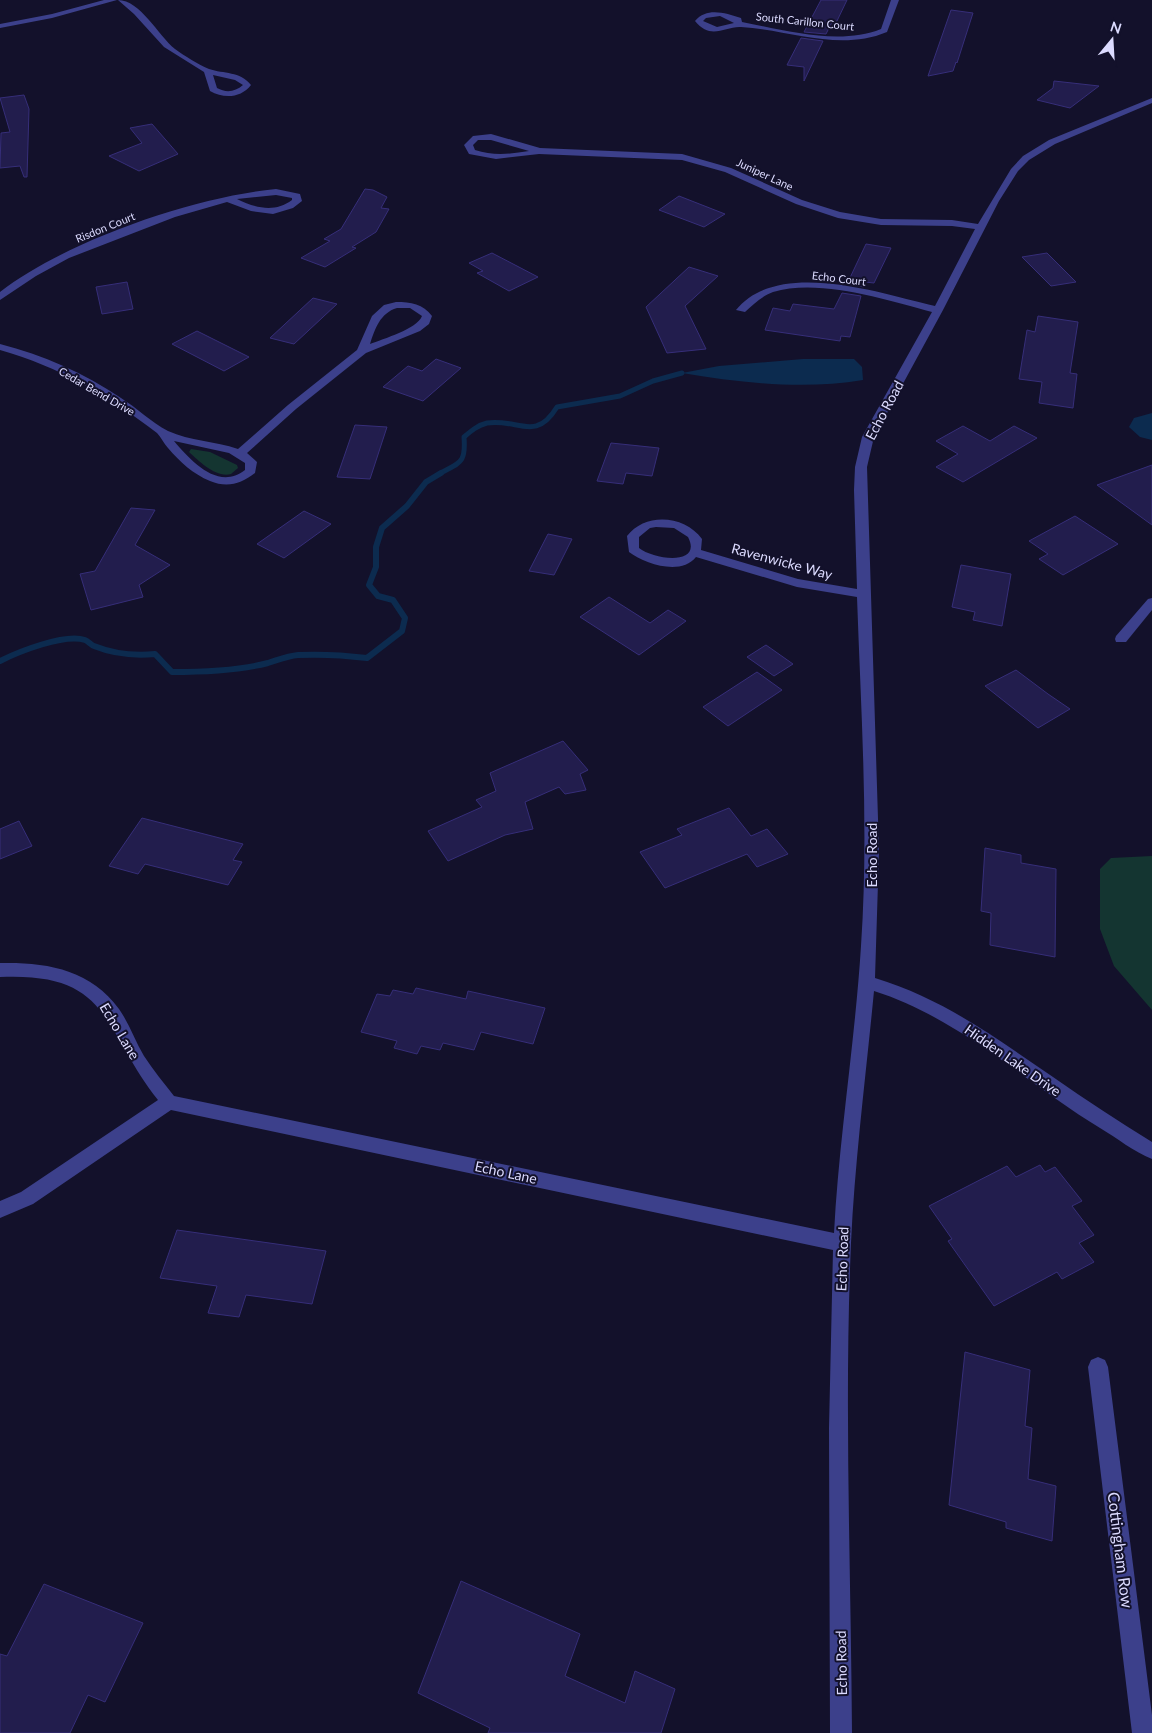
<svg xmlns="http://www.w3.org/2000/svg" width="1152" height="1733" viewBox="0 0 1152 1733" font-family="Lato,sans-serif">
<rect width="100%" height="100%" fill="#13112b"/>
<path fill="#143531" d="M191,449L210,452L237,465L238,468L231,474C216,478 200,462 189,452Z
M1152,856V1010L1114,966L1100,929V869L1111,858Z"/>
<path fill="#0c2b4f" d="M803,359H854L862,367L863,380C804,390 741,383 682,373L719,366Z
M1152,413V440L1140,437L1129,427L1134,418Z"/>
<g fill="none" stroke-linecap="round" stroke-linejoin="round">
<path stroke="#0c2b4f" stroke-width="5" d="M439,474C460,462 466,464 464,437C471,431 478,425 487,423C518,418 535,443 557,407L620,396L653,381L682,373"/>
<path stroke="#0c2b4f" stroke-width="6" d="M0,661C18,652 65,633 85,640C88,641 91,645 94,646C114,654 134,656 155,654L172,672C204,672 237,671 268,663C278,660 287,656 298,655C321,654 343,655 367,658L402,631L405,618L393,600L378,596L369,585L376,567V547L382,528L407,506L426,482L441,473"/>
</g>
<path fill="#221d4d" stroke="#362e79" d="M821,0H847L836,23L832,22L826,34L804,32Z
M951,10L973,13L957,63L956,62L953,71L928,76Z
M801,38L823,41L804,81V67L787,65Z
M1054,81L1099,86L1070,108L1037,100L1053,88Z
M24,95L29,109L27,177H24L20,166L0,168L1,133L10,132L0,98Z
M152,124L178,154L139,171L109,156L142,143L130,128Z
M365,189L373,190L387,197L381,208L389,209L376,232L352,247L356,248L325,267L301,258L330,241L324,239L341,229Z
M679,196L725,214L704,227L659,210Z
M866,244L891,248L874,283L865,282L864,287L847,284Z
M492,253L538,277L509,291L477,273L483,271L469,263Z
M1047,253L1076,282L1051,286L1022,257Z
M689,267L718,276L685,306L706,349L667,353L646,307Z
M127,282L133,309L102,314L96,287Z
M842,293L861,296L850,337L841,336L840,341L765,330L773,308L790,311L793,304L834,309Z
M313,298L337,304L294,344L270,338Z
M1038,316L1078,322L1070,373L1077,374L1073,408L1039,403L1042,382L1019,379L1027,330L1035,332Z
M197,331L249,357L224,371L172,344Z
M436,359L461,368L423,401L383,387L408,366L422,371Z
M355,425L387,427L370,479L337,477Z
M963,426L990,441L1014,426L1037,438L963,482L936,467L958,454L936,441Z
M611,443L659,448L652,476L626,473L623,484L597,481Z
M1152,465V525L1097,485Z
M131,508L155,510L135,545L170,565L139,585L143,597L91,610L80,574L95,571Z
M304,511L331,524L284,558L257,544Z
M1075,516L1118,544L1063,575L1039,559L1048,554L1029,541Z
M548,534L572,539L554,575L529,571Z
M961,565L1011,574L1002,626L973,620L975,612L952,607Z
M609,597L650,623L668,610L686,621L639,655L580,617Z
M766,645L793,664L774,676L747,657Z
M1016,670L1048,694L1070,709L1038,728L985,686Z
M757,672L782,690L728,726L703,707Z
M563,741L588,770L580,774L586,790L565,794L559,787L525,802L533,829L505,835L448,861L428,831L482,807L476,800L496,791L490,773Z
M729,808L751,836L767,829L788,854L757,867L747,854L665,888L640,852L682,835L677,829Z
M142,818L243,844L233,860L242,862L228,885L145,864L138,874L109,866Z
M19,821L32,846L0,859V829Z
M985,848L1021,855V863L1056,869L1055,957L990,945L991,913L981,911Z
M416,988L466,999L468,991L545,1008L533,1044L481,1032L474,1050L443,1043L440,1050L421,1046L417,1054L394,1048L397,1041L361,1032L377,994L390,996L393,990L413,994Z
M1040,1165L1045,1172L1055,1167L1082,1201L1072,1206L1094,1235L1079,1243L1094,1262L1062,1279L1057,1272L994,1306L948,1241L952,1239L929,1206L1007,1166L1016,1177Z
M177,1230L326,1251L312,1304L246,1295L239,1317L208,1313L217,1286L160,1278Z
M965,1352L1030,1370L1025,1426L1032,1428L1028,1479L1056,1486L1052,1541L1006,1528V1522L949,1505Z
M461,1581L580,1634L565,1676L625,1703L635,1671L675,1689L661,1733H488L490,1728L418,1693Z
M44,1584L143,1623L105,1702L88,1695L70,1733H0V1654L7,1656Z"/>
<g fill="none" stroke-linecap="round" stroke-linejoin="round">
<path fill="#3c408b" fill-rule="evenodd" d="M104,0H117L52,18L0,28V24L52,14Z
M118,0C140,0 158,35 175,49C185,56 197,64 209,69C224,74 240,71 251,85C241,98 224,99 210,91L204,72L164,47L134,14ZM213,75L235,80L243,85C235,92 226,93 217,88Z
M891,0H899L887,32C839,52 790,30 741,27C725,26 711,41 695,21C707,7 725,13 741,18L742,22C784,30 839,46 881,29ZM720,16L734,23L717,27L703,21L706,18Z
M1152,98V103L1055,144L1029,160L1018,171L999,201L943,310L874,437L867,467L879,851L875,978C944,999 994,1037 1053,1077C1086,1100 1118,1121 1152,1142V1159C1134,1152 1117,1138 1100,1128C1025,1082 959,1018 874,991C866,1075 855,1158 851,1243C844,1406 851,1570 852,1733H830L829,1428L833,1250L171,1110L33,1204L0,1218V1201L21,1192L158,1100C101,1028 112,972 0,977V963C46,962 90,969 119,1009C129,1023 135,1041 144,1056C153,1070 164,1083 174,1096L834,1233C839,1137 855,1042 861,946C869,830 861,713 857,597L797,587L696,557C681,576 645,564 629,552L627,536C645,512 685,515 702,539L701,550L798,579L857,589L854,490L855,467L862,437L932,312C887,300 819,278 773,292C762,296 753,305 745,312L736,310C778,258 880,293 935,306L975,229L952,226L881,225L838,218L796,204L725,172L682,160L539,154L496,159L469,154L464,145L473,136L491,134L540,148L682,154L731,168L802,200L840,212L881,219L952,220L978,224L1011,169L1023,156L1049,140ZM478,140H491L529,151C511,154 493,156 475,150L473,145ZM656,527L674,528L688,537C703,566 654,560 639,548V537L650,528Z
M276,189L300,194L302,201L293,208L273,214L251,211L227,202L175,217L69,258L36,276L0,300V292C66,241 193,197 276,189ZM276,195L292,198V200C275,213 255,208 237,199Z
M396,302C411,302 423,304 432,316L429,324L420,331L366,353L296,409L247,453L257,462L255,473C241,484 227,488 210,481C193,474 180,462 168,448C164,444 161,437 157,433C110,397 58,366 0,350V344C43,355 84,373 121,398C137,408 151,422 168,431C190,441 215,441 238,449L288,405L357,350L372,316L384,305ZM397,308H410L422,316C417,329 383,339 370,344C375,329 380,313 397,308ZM174,441L229,453L245,463V470C218,491 191,461 174,441Z
M1152,598V610L1126,642H1116L1115,639L1116,636L1148,599Z
M1098,1357L1105,1360L1108,1367L1152,1715V1733H1132L1088,1367L1091,1360Z"/>
</g>
<g text-anchor="middle" dominant-baseline="central" stroke-width="4" stroke-linejoin="round" paint-order="stroke">
<g font-size="11" fill="#dcdbff" stroke="#13112b">
<text transform="translate(805 21) rotate(6)">South Carillon Court</text>
<text transform="translate(765 174) rotate(25)">Juniper Lane</text>
<text transform="translate(105 227) rotate(-22)">Risdon Court</text>
<text transform="translate(839 278) rotate(7)">Echo Court</text>
<text transform="translate(97 391) rotate(30)">Cedar Bend Drive</text>
</g>
<g font-size="14" fill="#dcdbff" stroke="#13112b">
<text transform="translate(884 410) rotate(-62)">Echo Road</text>
<text transform="translate(782 561) rotate(15)">Ravenwicke Way</text>
<text transform="translate(871 855) rotate(-90)">Echo Road</text>
<text transform="translate(120 1031) rotate(59)">Echo Lane</text>
<text transform="translate(1013 1060) rotate(35)">Hidden Lake Drive</text>
<text transform="translate(506 1172) rotate(12)">Echo Lane</text>
<text transform="translate(842 1259) rotate(-88)">Echo Road</text>
<text transform="translate(841 1663) rotate(-91)">Echo Road</text>
</g>
<g font-size="16" fill="#dcdbff" stroke="#13112b">
<text transform="translate(1121 1550) rotate(83)">Cottingham Row</text>
</g>
</g>
<g transform="translate(1112 40) rotate(18)" stroke="#13112b" stroke-width="4" paint-order="stroke">
<path d="M0-4L9 19L0 12L-9 19Z" fill="#dcdbff"/>
<text y="-8" font-size="14" font-weight="bold" text-anchor="middle" fill="#dcdbff">N</text>
</g>
</svg>
